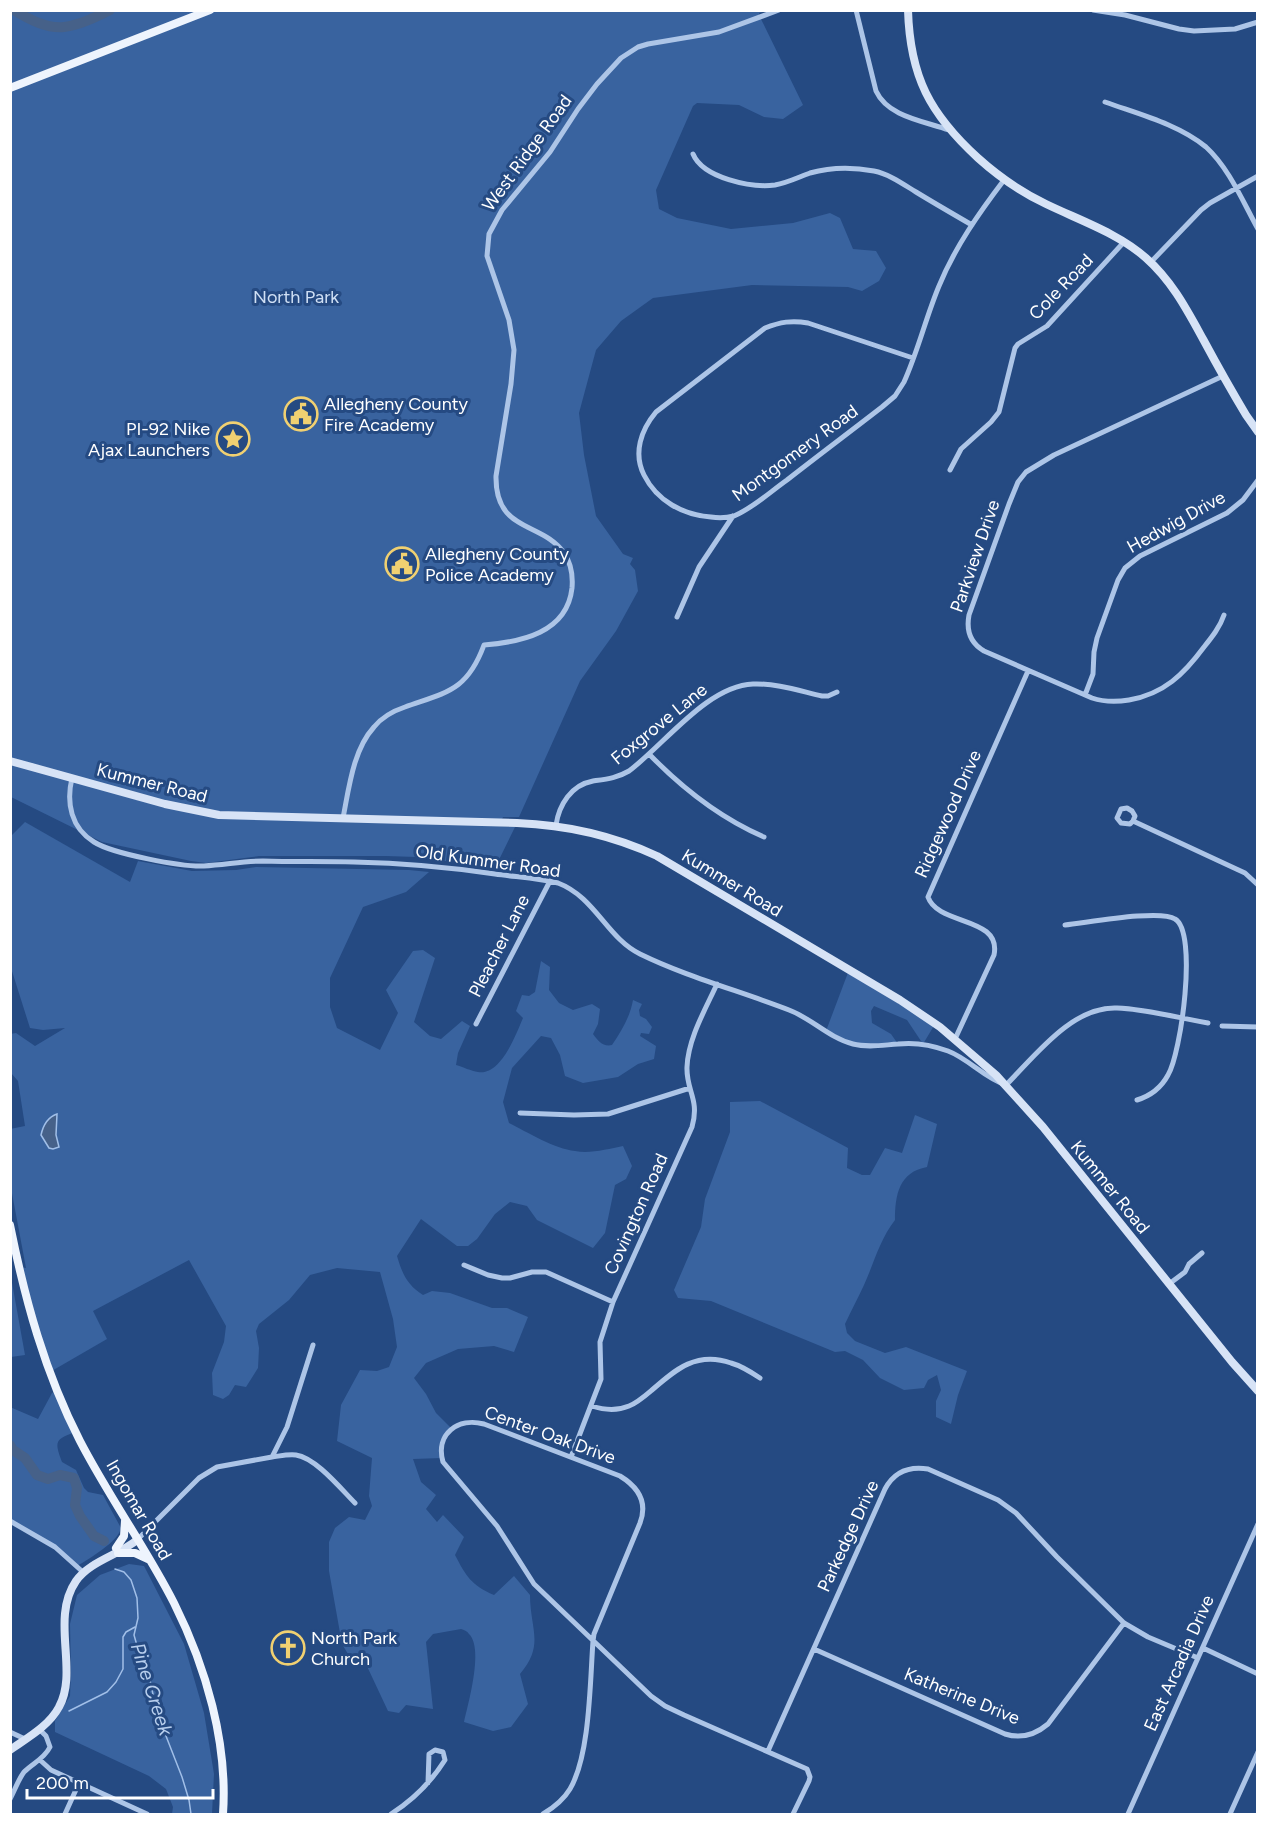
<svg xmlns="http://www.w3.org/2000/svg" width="1268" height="1825" viewBox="0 0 1268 1825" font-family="Figtree,sans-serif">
<rect width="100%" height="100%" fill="#254a82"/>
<path fill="#39639f" d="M10,11H766L759,13L760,17L803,105L783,119L764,117L739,105L697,103L693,106L656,190L659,209L677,218L731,229L793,223L830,213L840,218L853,249L876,251L886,268L879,281L862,291L848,287L752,285L653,298L621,321L596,350L579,413L584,455L596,516L623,554L633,558L630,564L635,570L638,591L616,631L580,681L519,817H503L499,826L515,827L495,868L417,857L386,856H259L206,863L191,861L102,842L11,797Z
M25,822L130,882L138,861L192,871L236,870L256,867L409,870L429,872L406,892L363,907L330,978V1007L337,1028L380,1050L398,1013L386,990L413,951L423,950L435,958L414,1022L430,1036L441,1039L462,1021L470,1026L458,1053L456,1065C463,1067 471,1071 478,1072C501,1076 516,1034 523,1018L516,1011L522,995L529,996L535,992L541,961L550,967L549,990L559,1003L573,1010L592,1004L600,1009L598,1024L593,1034C598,1041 603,1047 612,1045C622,1030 630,1017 633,1000L642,1004L639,1010L640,1016L646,1019L652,1027L649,1034L641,1033L640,1036L656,1046L654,1059L638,1064L618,1077L583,1083L565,1076L560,1055L551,1038L541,1036L512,1068L503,1102L509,1123C527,1132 555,1149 575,1151C590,1154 608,1149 623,1146L632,1166L626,1179L615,1185L605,1233L593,1248L537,1220L527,1206L510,1202L495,1214L477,1239L468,1246H457L421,1219L397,1256C402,1273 407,1285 423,1295L432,1291L450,1293L492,1308H507L528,1317L514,1352L494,1346L458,1349L426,1363L414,1378L426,1394L436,1413L452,1429L445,1438L442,1458L413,1459L421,1482L436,1495L426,1509L437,1522L443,1515L464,1537L455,1555C466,1576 471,1585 494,1595L514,1576L530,1595C530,1629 545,1645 520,1674L528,1704L511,1727L493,1731L464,1722C468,1704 484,1648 469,1634C467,1631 464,1630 461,1629L433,1634L426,1642L433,1709L406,1705L399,1713L388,1711L365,1662L354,1664L342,1644L329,1571V1542L335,1528L349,1517L365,1520L372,1506L369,1496L372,1458L337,1441L341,1405L360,1370L377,1371L389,1367L397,1347L393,1319L380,1272L337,1268L310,1275L289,1300L259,1324L256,1331L259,1348L258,1368L246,1387L235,1385L229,1395L223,1399L213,1395L212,1373L224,1342L226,1326L189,1260L93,1311L107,1339L50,1372L19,1267L26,1268L11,1188L10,1129L25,1126L18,1081L11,1073L10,1034L16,1033L35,1046L65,1028L43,1030L30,1028L11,968L10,837Z
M849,970L935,1024L923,1044L907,1020L874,1006L871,1011L872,1023L891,1034L898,1044H855L826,1031Z
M760,1101L848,1148L847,1168L862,1175H870L885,1148L902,1153L915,1115L937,1124L927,1167C899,1172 895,1195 895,1220C880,1239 874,1263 864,1285C858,1298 851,1311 845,1324L847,1333L855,1341L885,1353L906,1347L967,1371L958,1395L951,1424L936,1417V1401L941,1390L937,1375L928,1380L924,1388L904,1390L880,1378L863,1360L845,1351L835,1352L711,1301L678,1298L674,1290L701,1227L705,1199L730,1132V1102Z
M11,1277L25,1355L11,1357H10Z
M57,1391L76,1432C55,1439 54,1441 62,1462L76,1470L84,1488L88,1492L103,1495L121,1528C119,1541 89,1559 77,1566L61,1551L11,1521L10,1407L38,1419L52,1393Z
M129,1564L144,1566L184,1644L204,1713L214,1774L212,1814H172L173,1807L166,1789L149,1776L55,1732V1721L70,1696L71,1673L70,1624L77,1595L100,1575Z"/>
<path fill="#466189" stroke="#a1bfe8" stroke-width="1.5" d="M57,1114L56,1135L59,1147L53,1149L49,1148L41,1135C43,1126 48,1117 57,1114Z"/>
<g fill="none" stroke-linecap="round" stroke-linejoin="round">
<path stroke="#a1bfe8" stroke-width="1.5" d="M115,1569L124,1572L131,1580L137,1598L138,1618L134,1635L140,1656L148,1671L157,1713L182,1777L189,1800L191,1814
M69,1711L107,1692L116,1682L123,1669V1637L126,1632L135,1627"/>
<path stroke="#466189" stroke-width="10" d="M14,10C28,19 48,29 64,27C80,25 96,17 110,10
M10,1445L13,1450L25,1458L37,1475L48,1479L60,1475L74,1478L77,1488L75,1505L80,1516L94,1536L104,1541"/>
<path stroke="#adc5e7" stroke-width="5" d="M856,10L876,91C888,117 924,121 949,130
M1093,10L1125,15L1179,29L1194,31L1235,29L1258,22
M1105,102C1138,114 1178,124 1206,147C1229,168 1243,202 1258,229
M693,154C703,178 751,188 775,185C787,183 799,177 810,173C831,167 853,167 874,171C889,174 903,184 916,192C934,203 953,214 972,225
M1151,262L1201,210L1210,203L1258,176
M913,358L808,323C792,320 780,322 765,328L656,412C641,430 633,453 644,475C657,501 683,515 711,517C718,518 726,518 734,516C753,508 770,492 787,480C819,455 851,431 882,407L895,396L904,382C918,351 926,317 939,286C955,247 979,213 1004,180
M1223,376L1054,455L1026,472L1018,482L1009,504L969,615C966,631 970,643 984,651L1092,698C1104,702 1117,702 1129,700C1164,694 1184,674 1204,647C1212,637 1220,627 1224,615
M950,470L961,449L991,422L999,412L1015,348L1018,344L1047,326L1124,242
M677,617L699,567L733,516
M1085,695L1093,674L1094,652L1097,638L1118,580L1125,568L1140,556L1227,513L1243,500L1258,480
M649,754C683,789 720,818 764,837
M72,778C66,803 71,828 94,842C113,854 182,867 204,866C224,865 244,861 263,861C294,862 324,861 354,862C402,863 448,867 495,874C516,877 538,878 558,883C595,897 607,938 640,954C687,977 740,991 789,1010C811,1018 829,1038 853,1044C868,1048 883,1045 898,1044C915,1042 932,1045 948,1051C969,1059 984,1078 1006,1085C1035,1056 1072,1006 1117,1008C1146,1009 1179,1018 1208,1023
M343,818C349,788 353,750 374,727C382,717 393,711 405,707C447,692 467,691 484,645C521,642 567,633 572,588C573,576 571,563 564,553C542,521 495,533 496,476L511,384L514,350L509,320L487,256L489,234L502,210L550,152L578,109L597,84L621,58L638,47L648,44L719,32L779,10
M1133,821L1135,816L1132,811L1127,808L1121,809L1117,818L1121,823L1130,824L1133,821L1232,867L1245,873L1258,885
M556,825C559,805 571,785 593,781C607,779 617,778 629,771C665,744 707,686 753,684C776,683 800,691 822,696H828L837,692
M1065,925C1086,923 1160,909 1175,919C1198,932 1181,1054 1168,1075C1161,1088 1150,1096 1137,1100
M476,1024L550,881
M1222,1026L1258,1027
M955,1039L994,955C1002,916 938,926 928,897L1028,671
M520,1113L574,1115L608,1114L690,1088
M464,1265L488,1275L502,1278H510L532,1272H546L613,1302
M1169,1284L1185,1272L1189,1264L1202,1253
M592,1406C604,1410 617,1411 629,1406C637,1403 645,1396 652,1390C676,1369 697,1351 731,1363C742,1366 751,1372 760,1378
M272,1457C280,1456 288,1454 296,1455C316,1458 341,1489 355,1503
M571,1457L601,1379L600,1342L613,1302L692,1127C700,1099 686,1091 687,1067C688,1039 705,1010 717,984
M10,1521L55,1547L84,1573
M137,1540L199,1478L217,1467L272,1457L287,1427L313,1345
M1203,1648L1258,1674
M814,1649L1005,1734C1021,1739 1035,1735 1048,1724L1124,1623
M10,1732L25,1739
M768,1751L885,1489C894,1472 909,1466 928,1469L998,1500L1016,1513L1057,1557L1124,1623L1148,1637L1198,1658
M40,1760L51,1770L147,1814
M10,1799C15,1790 18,1780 24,1772C33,1763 44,1759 50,1747L46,1736L39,1729
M65,1814L79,1783
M391,1814C413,1800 431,1782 445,1760L443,1752L435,1750L429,1754L428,1783
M543,1814C553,1808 564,1799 570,1789C590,1755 590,1682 593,1641L594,1634L640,1523C648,1502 638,1487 620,1476L484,1424C458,1417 435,1434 443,1462L497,1526L534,1584L651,1696L665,1706L684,1715L807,1769L810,1777L809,1781L793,1814
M1128,1814L1258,1524
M1230,1814L1258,1752"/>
<path stroke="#d7e3f6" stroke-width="8" d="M908,10C910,77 930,114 978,158C998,176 1021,192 1046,204C1079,220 1118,233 1146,258C1172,281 1187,310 1203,339C1217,365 1231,390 1246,415L1258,432
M10,761L165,804L219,815L517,823C567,825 612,835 657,856L900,1000L940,1027L996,1075L1043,1127L1232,1362L1258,1391
M10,1750C27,1738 49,1726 59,1707C79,1671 50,1619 76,1581C90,1561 119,1555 137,1540"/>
<path stroke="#eef4fd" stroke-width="8" d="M10,88L210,10
M10,1225C25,1300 45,1373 80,1441C109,1497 146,1548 174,1603C206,1667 228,1743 223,1814
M116,1548L124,1536L125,1521
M118,1553H135L148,1559"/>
</g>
<defs>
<g id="civic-ring" transform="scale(1.725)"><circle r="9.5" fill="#254a82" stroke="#f0d071" stroke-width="1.5"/><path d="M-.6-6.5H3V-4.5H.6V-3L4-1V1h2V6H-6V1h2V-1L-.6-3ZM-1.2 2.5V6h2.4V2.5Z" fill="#f0d071"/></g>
<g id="sight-ring" transform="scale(1.725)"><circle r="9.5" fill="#254a82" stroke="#f0d071" stroke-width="1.5"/><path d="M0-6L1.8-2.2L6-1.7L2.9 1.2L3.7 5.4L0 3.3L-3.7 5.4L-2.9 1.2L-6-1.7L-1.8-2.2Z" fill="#f0d071"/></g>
<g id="church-ring" transform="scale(1.725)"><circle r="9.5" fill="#254a82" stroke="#f0d071" stroke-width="1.5"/><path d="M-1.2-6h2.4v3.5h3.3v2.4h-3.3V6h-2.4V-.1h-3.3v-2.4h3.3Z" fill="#f0d071"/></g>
</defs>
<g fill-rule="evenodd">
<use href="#civic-ring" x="301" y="414"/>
<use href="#sight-ring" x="233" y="439"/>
<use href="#civic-ring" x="402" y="564"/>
<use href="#church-ring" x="288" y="1648"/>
</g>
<g text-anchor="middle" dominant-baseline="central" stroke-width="6" stroke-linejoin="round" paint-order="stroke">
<g font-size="18" fill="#fff" stroke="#254a82">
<text transform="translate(527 153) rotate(-54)">West Ridge Road</text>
<text transform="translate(1061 287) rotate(-46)">Cole Road</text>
<text transform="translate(795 453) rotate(-36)">Montgomery Road</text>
<text transform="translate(1176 522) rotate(-29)">Hedwig Drive</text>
<text transform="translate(975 556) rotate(-71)">Parkview Drive</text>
<text transform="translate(659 724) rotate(-39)">Foxgrove Lane</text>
<text transform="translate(152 783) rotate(14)">Kummer Road</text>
<text transform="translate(948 814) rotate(-66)">Ridgewood Drive</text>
<text transform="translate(488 861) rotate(8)">Old Kummer Road</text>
<text transform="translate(732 883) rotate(31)">Kummer Road</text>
<text transform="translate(499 946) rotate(-63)">Pleacher Lane</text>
<text transform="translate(1110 1187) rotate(51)">Kummer Road</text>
<text transform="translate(636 1214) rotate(-66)">Covington Road</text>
<text transform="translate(550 1435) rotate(20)">Center Oak Drive</text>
<text transform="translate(139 1510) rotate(60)">Ingomar Road</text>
<text transform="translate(848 1536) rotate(-65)">Parkedge Drive</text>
<text transform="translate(1179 1663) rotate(-66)">East Arcadia Drive</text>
<text transform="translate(962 1696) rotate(22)">Katherine Drive</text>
</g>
<g font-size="18" fill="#d0e0f5" stroke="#254a82">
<text x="296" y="297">North Park</text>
</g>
<g font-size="18" fill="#fff" stroke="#254a82" text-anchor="start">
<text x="324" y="404">Allegheny County<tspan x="324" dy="21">Fire Academy</tspan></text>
<text x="210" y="429" text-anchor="end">PI-92 Nike<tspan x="210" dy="21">Ajax Launchers</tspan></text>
<text x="425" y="554">Allegheny County<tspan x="425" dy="21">Police Academy</tspan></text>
<text x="311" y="1638">North Park<tspan x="311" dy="21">Church</tspan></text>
</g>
<g font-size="20" font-style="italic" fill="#b8cfee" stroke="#254a82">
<text transform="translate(152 1689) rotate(72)">Pine Creek</text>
</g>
</g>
<rect width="1268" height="1825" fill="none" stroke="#ffffff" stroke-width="24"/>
<path d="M27 1789v9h186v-9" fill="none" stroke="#ffffff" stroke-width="3"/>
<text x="36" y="1789" font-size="18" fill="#ffffff" stroke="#254a82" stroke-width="4.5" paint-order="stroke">200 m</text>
</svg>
